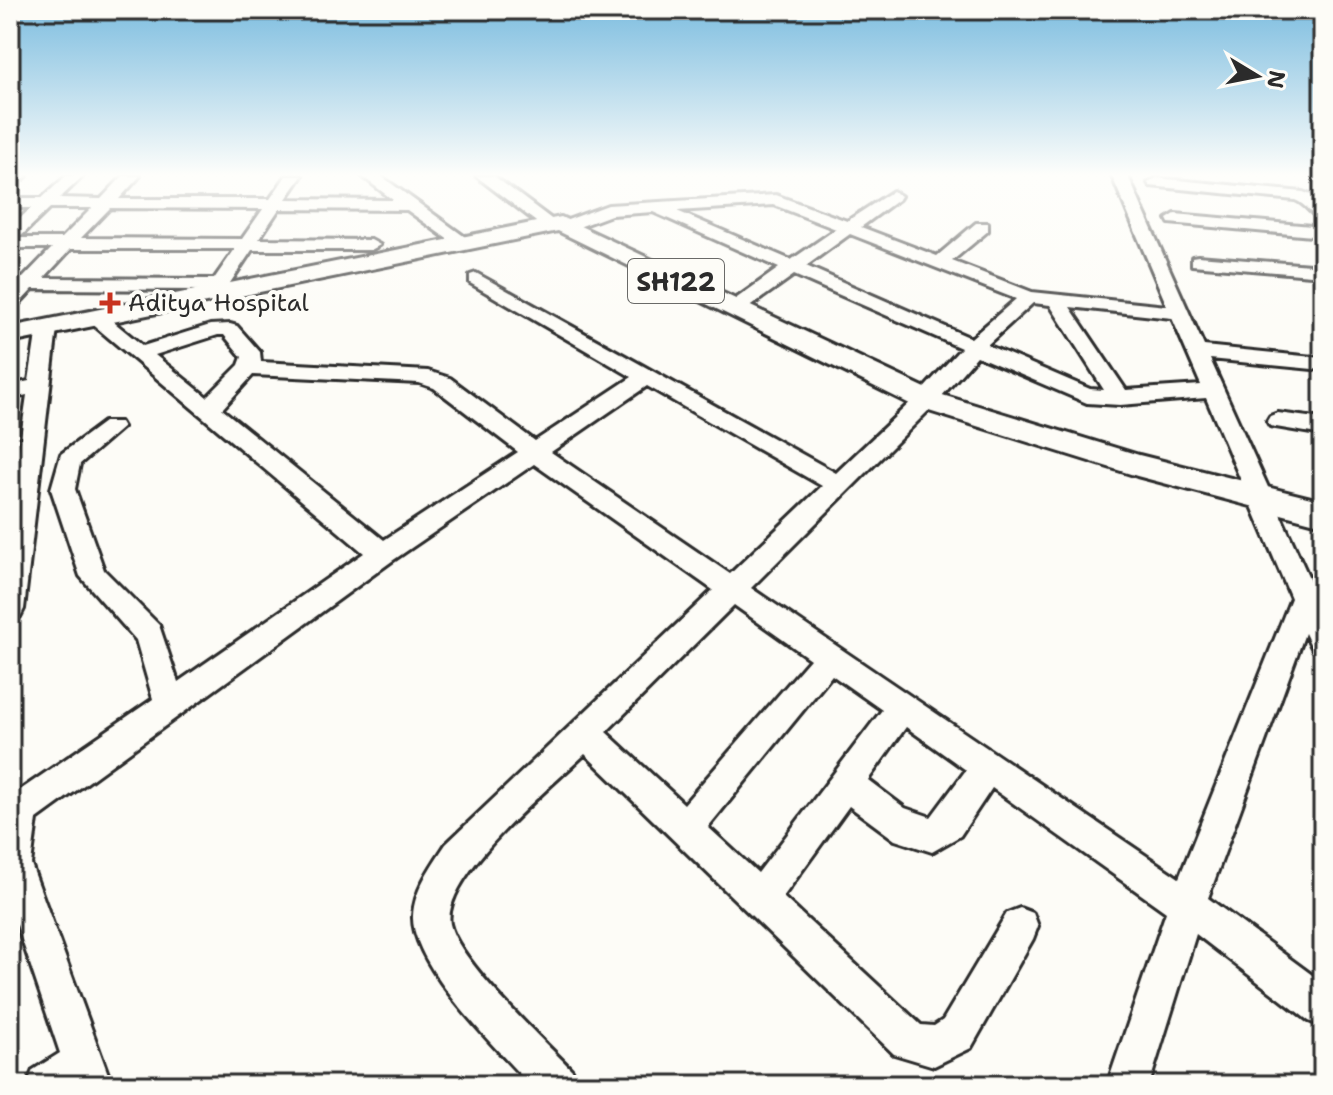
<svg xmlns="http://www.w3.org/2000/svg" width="1333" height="1095" viewBox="0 0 1333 1095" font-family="'Shantell Sans',sans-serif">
<rect width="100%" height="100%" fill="#fdfcf7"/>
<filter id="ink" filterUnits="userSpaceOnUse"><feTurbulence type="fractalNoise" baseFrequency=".0125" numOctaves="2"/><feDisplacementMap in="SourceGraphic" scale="16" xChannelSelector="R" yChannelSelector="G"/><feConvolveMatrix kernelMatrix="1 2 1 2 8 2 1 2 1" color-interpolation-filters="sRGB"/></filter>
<g filter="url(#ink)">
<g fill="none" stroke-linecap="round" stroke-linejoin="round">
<g stroke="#2b2b2b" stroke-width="6">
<path id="minor" d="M10,176H27L10,189Z
M66,176H83L60,198L101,199L123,176H140L119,199H270L286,176H302L286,199L393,200L362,176H381L472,242L463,247L457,246L407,210L279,209L259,239L371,240L380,245L371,250H252L220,298H206V290L33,289L17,306L10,308V277L23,278L52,248H10V228L31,208H10V198H42ZM50,208H92L62,238H19ZM110,208L263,209L242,239L81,238ZM71,249H235L214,279L44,278Z
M476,176H494L558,224L550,229L544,228Z
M1112,176H1128L1204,346L1323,358V370L1210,359L1323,609V653L1313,650L1305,633L1208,898L1323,983V1027L1309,1021L1196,934L1149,1085H1107L1166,912L992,788L960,836L932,852L895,840L849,806L783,897L921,1025L934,1026L943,1020L1007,913L1020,908L1033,913L1038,926L1033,939L971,1048L934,1066L894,1054L585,754C552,786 441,876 450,924C458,961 543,1040 572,1070L578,1085H530C497,1049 411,965 413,916C414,890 432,865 446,844L713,590L534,464L392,561L37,819L31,864L112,1085H27L33,1070L60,1053L10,904V797L153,699L136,640L80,576L51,489L61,454L104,422H120L123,427L80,464L75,489L104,570L159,625L178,682L364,553L90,322L87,318L90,314H104L143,346L210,325L230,324L237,326L260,352L261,362L428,371L450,378L535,441L632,377L470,283V275L476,273L836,473L918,395L961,348L794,275L741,313H727L724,309L727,305L779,268L653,212L611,215L568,231L562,230V222L608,205L776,195L847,221L893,191L901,196L899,199L861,227L937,256L976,223H988V231L952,261L1032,292L1167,306ZM774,205L836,229L791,260L677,211ZM850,234L1016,299L971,338L806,266ZM1033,303L1050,305L1104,390L1090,389L987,345ZM1070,307L1172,318L1201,385L1126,390ZM218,335H224L242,357L239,365L207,397L155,355ZM977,356L1087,403L1120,405L1206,398L1291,598L1179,878L751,588L934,405ZM253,375L419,383L434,388L518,452L384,540L222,409ZM647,386L822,486L730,574L551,452ZM734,605L810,659L684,804L606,732ZM832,675L882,710L758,873L708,827ZM906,727L966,770L931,817L905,808L868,780Z
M1156,178L1303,192C1320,198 1323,202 1323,220C1311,217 1307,204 1295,200L1150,186L1148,183Z
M1175,214L1323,227V237L1169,223L1167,219Z
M1198,256L1323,266V276L1192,265V257Z
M47,322L57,328L24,609L20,617L10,621V514L27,395L10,399V385L29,381L37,328Z
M1278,413L1323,419V435L1270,426L1267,421L1270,416Z"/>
</g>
<g stroke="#2b2b2b" stroke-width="6">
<path id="major" d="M561,217L936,393L1139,455L1323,501V525L1137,476L916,407L558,231L10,343V327Z"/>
</g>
<use href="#minor" fill="#fdfcf7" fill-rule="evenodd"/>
<use href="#major" fill="#fdfcf7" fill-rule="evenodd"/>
</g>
</g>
<linearGradient id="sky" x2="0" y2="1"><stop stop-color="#7bbcdf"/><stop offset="0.53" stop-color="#fefefb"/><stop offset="1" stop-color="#fefefb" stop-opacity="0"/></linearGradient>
<rect width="1333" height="330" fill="url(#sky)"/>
<path fill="#c8321e" stroke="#fdfcf7" stroke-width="3" d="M106 291h8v8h8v8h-8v8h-8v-8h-8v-8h8z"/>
<g text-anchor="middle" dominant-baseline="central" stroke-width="8" stroke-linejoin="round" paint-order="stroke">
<g font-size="24" fill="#2b2b2b" stroke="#fdfcf7" text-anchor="start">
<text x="128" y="303">Aditya Hospital</text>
</g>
<rect fill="#fdfcf7" stroke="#6a6a68" stroke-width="2" x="628" y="259" width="96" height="44" rx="6"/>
<g font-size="26" font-weight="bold" fill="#2b2b2b">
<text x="676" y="281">SH122</text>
</g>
</g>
<rect width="1333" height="1095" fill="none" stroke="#fdfcf7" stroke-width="40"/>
<rect x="20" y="20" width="1293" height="1055" fill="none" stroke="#2b2b2b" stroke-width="3" filter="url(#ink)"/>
<g transform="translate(1257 76) rotate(100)" stroke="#fdfcf7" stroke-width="6" paint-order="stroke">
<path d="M0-6L14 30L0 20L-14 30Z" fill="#2b2b2b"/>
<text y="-12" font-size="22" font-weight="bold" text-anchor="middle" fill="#2b2b2b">N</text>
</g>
</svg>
